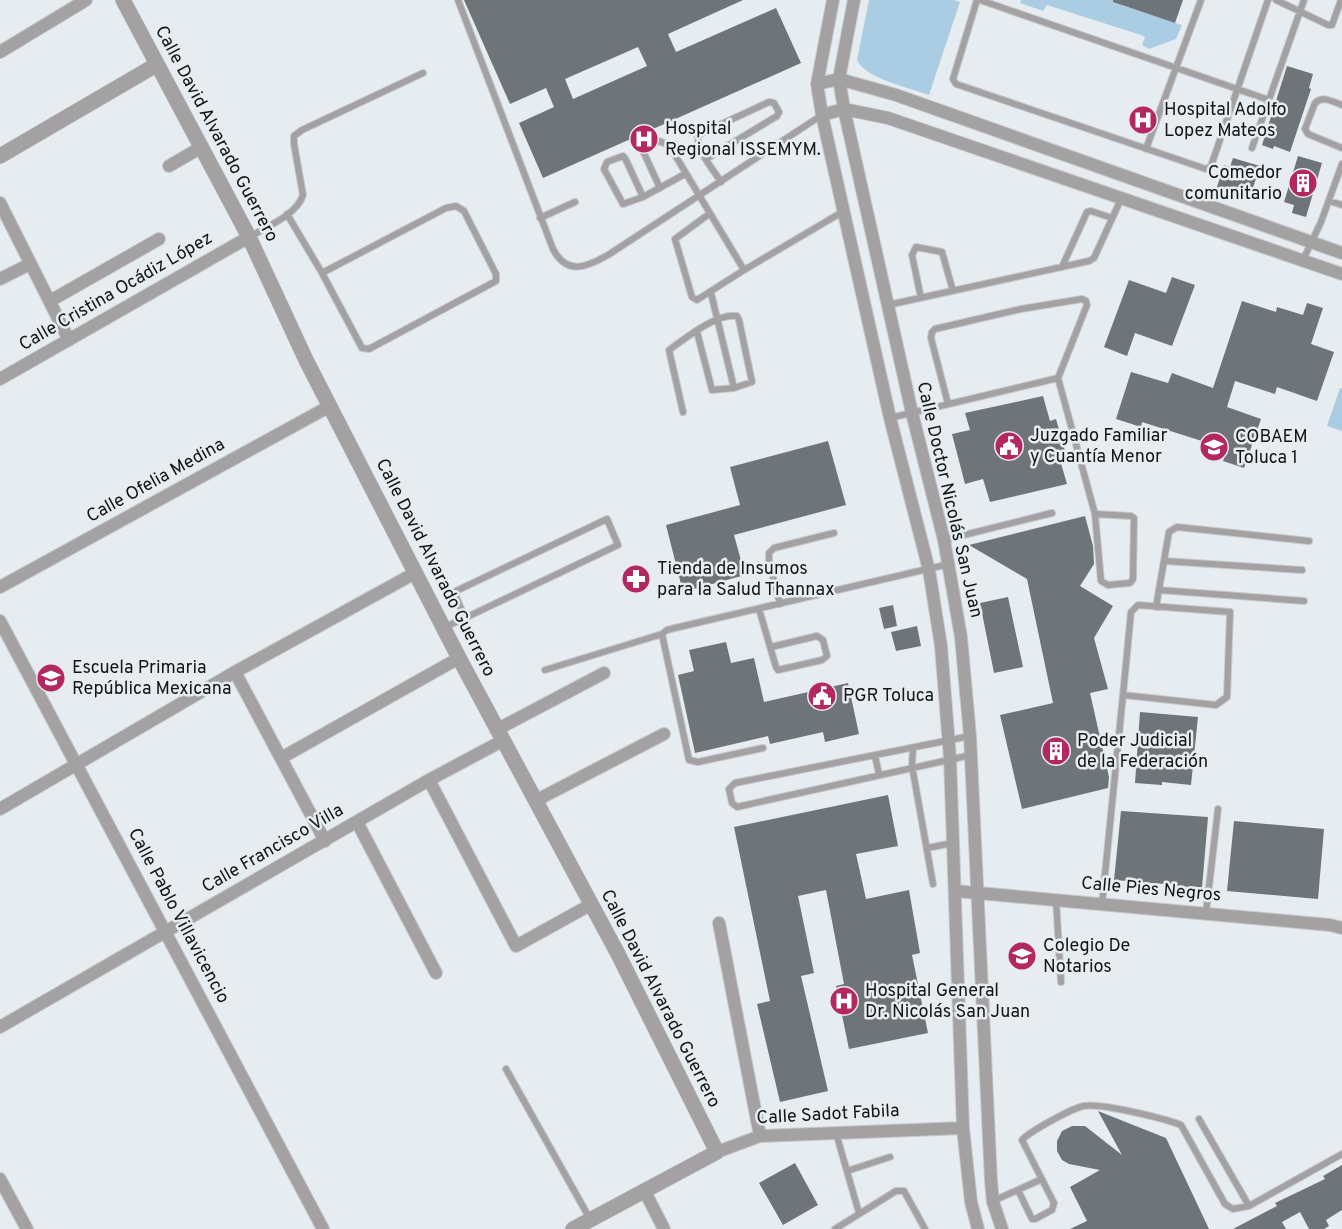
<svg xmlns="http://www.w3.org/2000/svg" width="1342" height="1229" viewBox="0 0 1342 1229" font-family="Overpass,sans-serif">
<rect width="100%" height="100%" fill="#e6ecf0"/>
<path fill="#abcde3" d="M869,0H954L960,2L929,95C910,88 866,79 857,60Z
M1021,0H1115L1124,6L1182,25L1176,39L1149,49L1142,45L1145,37L1141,35L1047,5L1043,11L1020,3Z
M1340,388H1342V431L1327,426Z"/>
<path fill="#6f7478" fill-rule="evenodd" d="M464,0H743L668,34L676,52L776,8L801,63L543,178L519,123L554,107L546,88L510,104ZM638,47L647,66L573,99L565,79Z
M1113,0H1183L1175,23L1113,2Z
M1287,66L1313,74L1309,88L1311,89L1290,152L1274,146L1273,149L1262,145Z
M1298,156L1322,163L1306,217L1292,213L1294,205L1284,202Z
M1233,158L1260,166L1251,194L1234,188L1231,198L1221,195L1223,189L1217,187L1224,165L1230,167Z
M1172,277L1195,285L1172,346L1135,333L1127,356L1104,347L1129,280L1166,293Z
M1242,301L1276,312L1277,307L1303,315L1307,303L1323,308L1311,344L1334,352L1317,401L1277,387L1275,394L1235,381L1227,407L1261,419L1244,468L1223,461L1227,449L1142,422L1141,427L1116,419L1131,372L1168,383L1172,373L1213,388Z
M1043,396L1050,421L1056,419L1067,458L1060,460L1067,484L990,502L983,479L965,484L952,434L970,430L965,413Z
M828,441L846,505L734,535L745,575L683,592L666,525L740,505L730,467Z
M1085,516L1093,546L1094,564L1080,586L1113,606L1094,638L1108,689L1090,693L1109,777L1108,788L1022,809L1000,715L1053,703L1027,579L969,545Z
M1008,597L1023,667L994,673L980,603Z
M893,605L897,626L884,629L879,608Z
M917,626L921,646L896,651L891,632Z
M726,642L731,663L754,658L764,702L848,683L859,734L825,742L823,732L770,744L768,736L695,753L678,675L694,671L689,650Z
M1140,712L1198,717L1191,785L1162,782V785L1135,783Z
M888,795L898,846L856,854L866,899L909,890L920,953L912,955L928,1033L849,1049L836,986L844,984L826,890L798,896L814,973L801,976L828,1091L780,1102L757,1004L770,1001L734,827Z
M1121,811L1208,817L1202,888L1177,886L1178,885L1114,880Z
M1234,821L1324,829L1318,899L1227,891Z
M1098,1111L1166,1138L1209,1229H1070L1087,1221L1070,1187L1100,1170L1069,1164L1062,1160L1057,1151V1141L1062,1131L1072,1126H1085L1122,1155Z
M795,1163L818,1205L783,1225L759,1183Z
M1342,1165V1210L1326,1220L1329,1226L1324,1229H1309L1300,1212L1282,1222L1286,1229H1233L1277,1206L1275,1203L1325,1179L1323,1176Z"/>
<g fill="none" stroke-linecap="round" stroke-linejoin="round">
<g stroke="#c4c9cd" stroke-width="8">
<path id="service" d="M458,0L553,249C567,276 587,267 608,255L822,115
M977,0L953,79L956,84L1206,169L1211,166L1268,0
M980,0L1269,100
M1276,0L1328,25H1332L1341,0
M1342,105C1333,102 1323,95 1315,103L1305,129L1308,134L1342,148
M1252,148L1304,0
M1146,149L1201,0
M706,159L777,116L779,112L774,103L769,102L698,135C696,150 713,169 721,182
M660,188L643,151L647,146L659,141L669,145L744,270L697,300L692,297L675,239L709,214
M643,197L626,160L623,156L607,162L604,169L623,204L643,197L685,174
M1329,201L1342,205
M287,214L322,273L362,348L369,349L496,281V274L464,211L456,206L446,208L322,273
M540,218L575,202
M250,237C267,226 297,215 303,195L294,144V136L302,130L423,73
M1303,260L1321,222L1342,164
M1062,267L1087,212L1091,211L1112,218
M744,270L844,211
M711,293L734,388
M921,298L912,255L916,247L942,252L953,291
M888,305L1089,261L1094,258L1121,199
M948,404L931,338L932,332L935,329L1021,309L1082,299L1086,301L1087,305L1058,378L1095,514L1101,581L1108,585L1130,583L1133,579L1134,518L1131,516L1095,514
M683,412L669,350C686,338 716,313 737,316L739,320L752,382L734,388L712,390L697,332
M890,418L1058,378
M944,540L1052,513
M1164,561L1302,570
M1159,590L1304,601
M780,604L769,562V553L774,548L834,533
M1156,607L1169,532L1177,527L1309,541
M759,609L776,667L778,670L822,660L827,656L823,640L817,636L771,647
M445,627L465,618L618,545L607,519L454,592L465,618
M545,670L662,634
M970,736L735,783L729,789L732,803L737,807L971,755
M763,748L698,762L689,760L662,634L667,630L675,628L949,564
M913,748L912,766L933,884
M875,756L879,774
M927,848L953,843
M1056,900L1061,982
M1102,904L1123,695L1131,612L1138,605L1230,612L1227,697L1216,705L1123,695
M1206,913L1218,809
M506,1069L590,1219
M1199,1119L1249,1206
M836,1133L859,1213
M847,1171L890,1157
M1018,1190L1032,1219H1035L1052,1210L1054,1203L1022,1140C1029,1132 1072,1108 1084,1106C1101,1103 1163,1118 1181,1125L1225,1204L1233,1209L1249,1206L1342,1154
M993,1201L1042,1179
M835,1229L896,1191H904L925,1229"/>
</g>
<g stroke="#c4c9cd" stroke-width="14">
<path id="minor" d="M833,0L817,84L822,115L890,418L929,570L941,646L950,758L963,1128L971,1202L978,1229
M854,0L839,79L844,109L912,413L944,540L961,637L970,736L991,1181L993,1202L1002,1229
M0,52L86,0
M817,84L839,79L896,95L1342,253
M822,115L844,109L888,118L1342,274
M169,166L200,148
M0,203L69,340
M0,279L30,264
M50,301L159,239
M0,379L249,237
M0,587L330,406
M0,621L323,1229
M235,672L325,841
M496,730L604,673
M281,758L459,658
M429,780L516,946L590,905
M535,801L664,734
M0,809L235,672L415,573
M357,822L436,973
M956,891L1330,925L1342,928
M719,923L760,1136
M0,1027L429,780L502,741
M717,1152L760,1136L963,1128
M0,1179L27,1229
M644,1190L664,1229"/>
</g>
<g stroke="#c4c9cd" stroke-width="16">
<path id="tertiary" d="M123,0L249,237L306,360L459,658L618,954L717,1152L573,1229
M0,156L156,65"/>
</g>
<use href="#service" stroke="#a4a1a2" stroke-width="6"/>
<use href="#minor" stroke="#a4a1a2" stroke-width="12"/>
<use href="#tertiary" stroke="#a4a1a2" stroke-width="15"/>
</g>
<defs>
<g id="hospital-disc" transform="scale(1.5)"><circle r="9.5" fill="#b42862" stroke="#e6ecf0"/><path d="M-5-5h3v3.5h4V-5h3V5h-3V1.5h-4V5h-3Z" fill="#fff"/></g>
<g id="building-disc" transform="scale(1.5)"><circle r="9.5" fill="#b42862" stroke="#e6ecf0"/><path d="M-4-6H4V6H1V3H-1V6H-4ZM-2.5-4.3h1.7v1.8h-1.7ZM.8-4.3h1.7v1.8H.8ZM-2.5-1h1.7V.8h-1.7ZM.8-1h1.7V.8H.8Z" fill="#fff"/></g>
<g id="civic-disc" transform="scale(1.5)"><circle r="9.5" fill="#b42862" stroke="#e6ecf0"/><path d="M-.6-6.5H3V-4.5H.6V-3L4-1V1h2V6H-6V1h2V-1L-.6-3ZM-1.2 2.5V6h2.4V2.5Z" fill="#fff"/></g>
<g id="school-disc" transform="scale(1.5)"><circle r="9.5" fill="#b42862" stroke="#e6ecf0"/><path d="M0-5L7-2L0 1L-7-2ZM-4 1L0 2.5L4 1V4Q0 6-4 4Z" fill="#fff"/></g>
<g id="pharmacy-disc" transform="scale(1.5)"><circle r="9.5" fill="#b42862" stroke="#e6ecf0"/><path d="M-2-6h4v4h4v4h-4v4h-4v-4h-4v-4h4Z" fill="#fff"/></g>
</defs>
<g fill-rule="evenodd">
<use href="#hospital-disc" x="1143" y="120"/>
<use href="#hospital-disc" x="644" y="139"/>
<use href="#building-disc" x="1303" y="183"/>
<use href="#civic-disc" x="1009" y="446"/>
<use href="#school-disc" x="1214" y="447"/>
<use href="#pharmacy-disc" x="636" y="579"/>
<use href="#school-disc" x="51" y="678"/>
<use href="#civic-disc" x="822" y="696"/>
<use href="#building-disc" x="1056" y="751"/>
<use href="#school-disc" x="1022" y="956"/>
<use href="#hospital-disc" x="844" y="1001"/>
</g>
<g text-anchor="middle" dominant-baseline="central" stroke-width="5" stroke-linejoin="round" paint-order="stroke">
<g font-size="18" fill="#121415" stroke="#e6ecf0" text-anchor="start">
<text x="1164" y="110">Hospital Adolfo<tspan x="1164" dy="21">Lopez Mateos</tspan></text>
<text x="665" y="129">Hospital<tspan x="665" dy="21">Regional ISSEMYM.</tspan></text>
<text x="1282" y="173" text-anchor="end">Comedor<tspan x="1282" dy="21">comunitario</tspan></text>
<text x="1030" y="436">Juzgado Familiar<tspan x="1030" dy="21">y Cuantía Menor</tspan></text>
<text x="1235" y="437">COBAEM<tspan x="1235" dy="21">Toluca 1</tspan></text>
<text x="657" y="569">Tienda de Insumos<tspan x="657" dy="21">para la Salud Thannax</tspan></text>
<text x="72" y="668">Escuela Primaria<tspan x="72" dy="21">República Mexicana</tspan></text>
<text x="843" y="696">PGR Toluca</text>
<text x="1077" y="741">Poder Judicial<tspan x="1077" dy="21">de la Federación</tspan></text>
<text x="1043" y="946">Colegio De<tspan x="1043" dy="21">Notarios</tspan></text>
<text x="865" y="991">Hospital General<tspan x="865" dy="21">Dr. Nicolás San Juan</tspan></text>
</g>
<g font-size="18" fill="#121415" stroke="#e6ecf0">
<text transform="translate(216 134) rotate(62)">Calle David Alvarado Guerrero</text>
<text transform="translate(116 292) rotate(-30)">Calle Cristina Ocádiz López</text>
<text transform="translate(156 481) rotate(-29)">Calle Ofelia Medina</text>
<text transform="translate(949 500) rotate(77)">Calle Doctor Nicolás San Juan</text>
<text transform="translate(435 568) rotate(63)">Calle David Alvarado Guerrero</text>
<text transform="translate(273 849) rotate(-30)">Calle Francisco Villa</text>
<text transform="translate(1151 890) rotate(5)">Calle Pies Negros</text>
<text transform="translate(178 916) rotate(62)">Calle Pablo Villavicencio</text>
<text transform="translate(660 999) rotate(63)">Calle David Alvarado Guerrero</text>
<text transform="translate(828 1115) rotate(-3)">Calle Sadot Fabila</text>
</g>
</g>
</svg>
